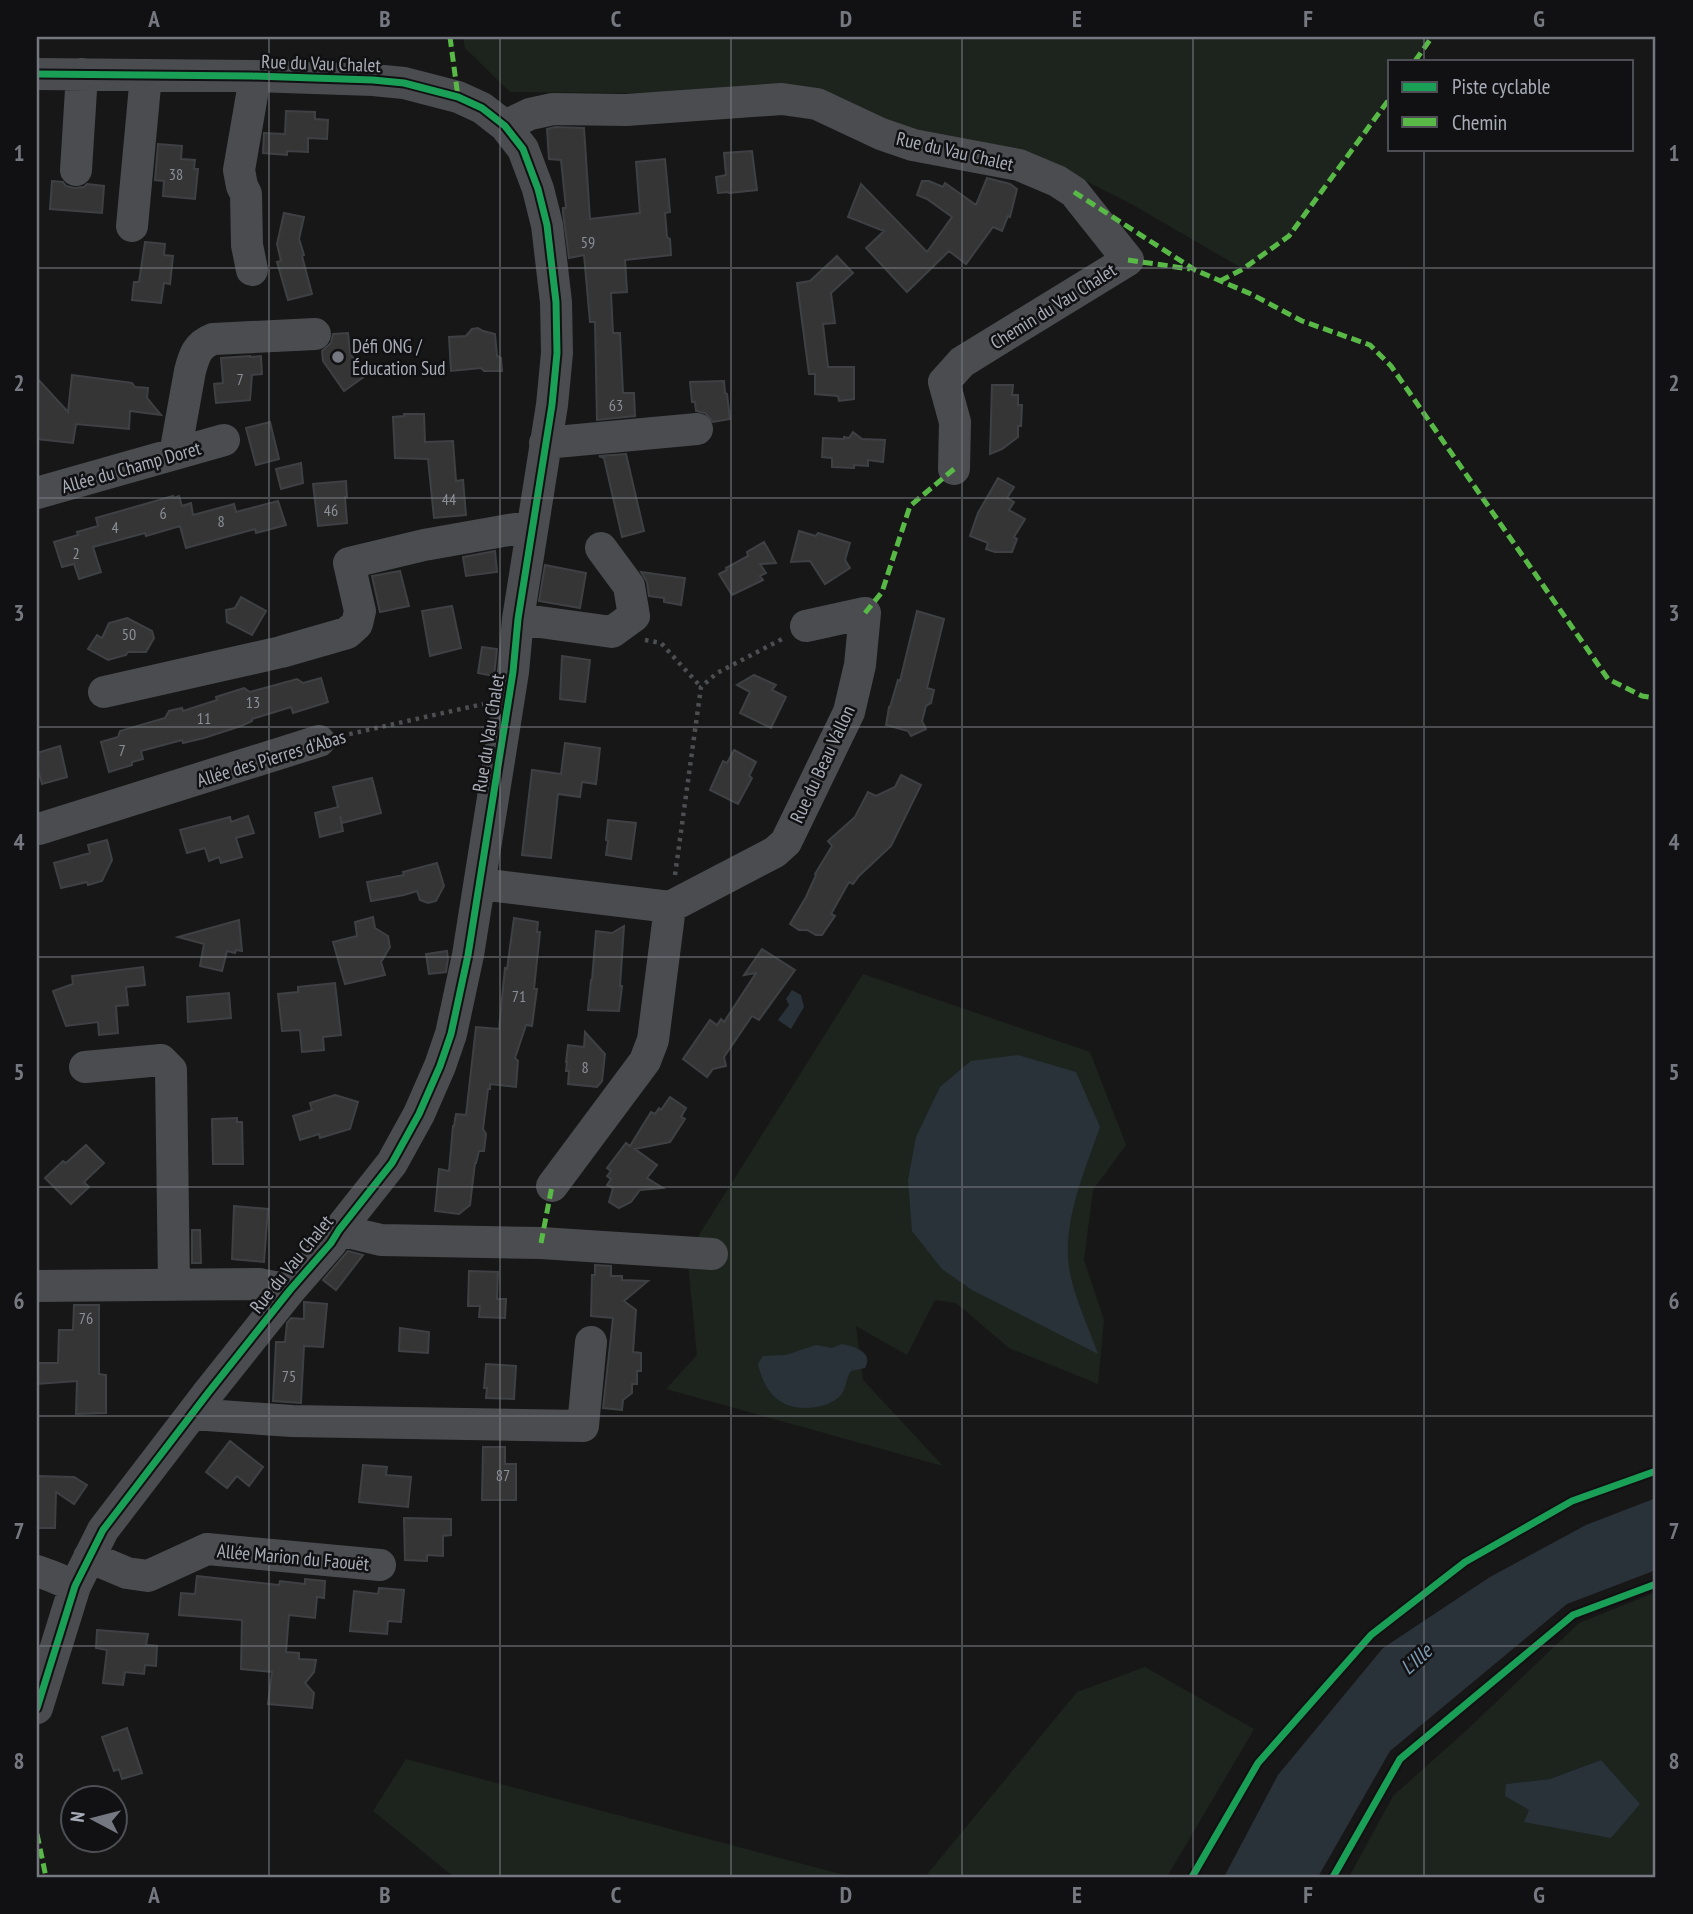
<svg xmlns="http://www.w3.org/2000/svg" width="1693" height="1914" viewBox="0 0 1693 1914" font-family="'PT Sans Narrow',sans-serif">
<rect width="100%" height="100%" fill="#171717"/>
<path fill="#1d241e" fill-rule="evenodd" d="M463,37H1432L1415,61H1390V98L1364,135L1289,236L1243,269L1133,205L1039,157L887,128L811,87L632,93L510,92L465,48Z
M863,974L1090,1052L1126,1145L1093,1190L1084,1260L1104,1320L1098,1384L1009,1348L956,1303L935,1300L907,1355L856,1326L863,1380L943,1466L666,1389L697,1355L687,1254Z
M1656,1592V1877H1349L1393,1796L1469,1728L1579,1623ZM1601,1760L1525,1822L1529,1810L1506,1784L1550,1779Z
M1145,1667L1254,1729L1167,1877H925L1077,1692Z
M406,1759L852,1877H454L373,1811Z"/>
<path fill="#2a3239" d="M792,990L801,995L804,1007L791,1029L778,1020L789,1005L786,999Z
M1018,1055L1076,1072L1100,1127C1084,1173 1059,1228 1071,1278C1077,1303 1089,1329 1098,1354L972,1290L942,1269L912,1231L908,1180L916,1137L940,1087L971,1061Z
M842,1344C855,1347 874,1352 865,1368L851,1371C845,1379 847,1389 840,1396C834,1402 824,1406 816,1407C783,1412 765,1395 758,1364L763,1356L786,1355L816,1345L832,1348Z
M1656,1498V1570L1567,1604L1390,1751L1318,1877H1224L1278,1775L1383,1648L1490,1577L1586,1525Z
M1601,1760L1640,1804L1611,1838L1524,1822L1529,1810L1505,1796L1506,1784L1550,1779Z"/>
<path fill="#353536" stroke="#3f4043" stroke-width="2" d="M286,111L315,112V119L328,120L327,139L308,138V152L287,151V155L263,153L264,133L285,134Z
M555,127L584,128L590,219L640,213L636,162L665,159L670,212L665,213L667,237L670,239L671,255L625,260L627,292L611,293L613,333H620L623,393H634L635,416L597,420L595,322H590L584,255L569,258L563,213V208H566L561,160L549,159L547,129Z
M158,144L182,146L181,159L195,160L194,169H198L195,199L163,196L164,181L155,180Z
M752,151L757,190L729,193L728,192L718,193L716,177L726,175L724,153Z
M987,178L1010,184L1017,189L1010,217L1008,216L1002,231L993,227L966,264L949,251L907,292L866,248L884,231L848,217L861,184L927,252L952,217L927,199L917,195L922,181H929L943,187L945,183L976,205Z
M52,181L63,182L66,186L74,188L84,187L87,184L104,186L102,213L50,209Z
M284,213L304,217L299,239L304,255L302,256L312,294L288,300L277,262L281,261L277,244Z
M145,242L165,244L164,255L173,256L170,284L164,283L161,303L132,300L134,282H139Z
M837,256L853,273L831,293L835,323L823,324L828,367H854V399L839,401L838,396L815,394V374H809L797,283L810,281Z
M478,328L483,331L495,334L497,356L501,358L502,371H484L481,368L451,371L449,337L466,336L472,329Z
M348,333L350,353L365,376L344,391L323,361L322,351L331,343L333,334Z
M250,356V357L261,356L262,374L252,375L250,400L216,403L214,384L223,383L221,358Z
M72,375L132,383L135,387L148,388L147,398L161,415L130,411L129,429L76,424L73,443L37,439V378L68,412Z
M724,381L725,393L727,394L730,419L713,422L705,413L696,411L695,402H692L690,382Z
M992,385H1013L1012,395H1018V405H1022L1021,426H1018V437L1002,449L990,454Z
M404,414H424L425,442L453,441L456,481L463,480L466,515L434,518L428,459L395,458L393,417L404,416Z
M270,422L279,459L256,465L246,428Z
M853,432L862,439L885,440L883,462L868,460V466L854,465V468L832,467V458L822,457L823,438L844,439V437L849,438Z
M626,454L644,531L622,537L604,458L599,456Z
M301,463L303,483L281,489L276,469Z
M998,478L1014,487L1007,498L1014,502L1009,510L1025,519L1014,537L1017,539L1012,552H995L986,549L988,543L970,536L978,513Z
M346,481L347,497H345L347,523L318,526L313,484Z
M173,496L174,498L179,496L182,506L191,503L193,515L234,504L236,512L278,501L286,525L256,533L255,529L186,548L180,526L146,536L145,533L93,547L101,572L79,579L74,564L62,567L54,542L78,535L77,532L98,526L96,518Z
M799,531L816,536L818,533L850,543L845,560L850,568L825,584L810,561L791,562Z
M764,542L776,563L760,564L766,573L760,576L763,580L732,595L719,574L727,570L726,568L748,556L747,552Z
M495,551L497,572L466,576L463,557Z
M545,565L586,573L580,608L539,601Z
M400,571L409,606L380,612L372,576Z
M641,572L685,578L681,605L664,602V598L649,596L647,582Z
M241,597L266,611L252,635L227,622L226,610L235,608Z
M452,606L461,648L430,656L422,611Z
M917,611L944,619L927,688L934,690L931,703L926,706L922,721L926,729L911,736L908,731L886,725L889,707H890L898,680L900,681Z
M127,618L152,631L154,638L146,652H128L126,655L108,660L88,649L97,635L102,638L109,623Z
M482,647L497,649L494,676L478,673Z
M562,656L590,660L585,702L560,699Z
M754,675L776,685L772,690L786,697L771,728L740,713L750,692L737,685Z
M321,678L328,702L293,713L291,707L252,719V721L241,726L204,738L183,743L182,740L141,751L143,759L132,762V765L109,772L101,742L118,737L120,731L165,718L169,711L182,708L183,711L217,700L216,697L244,688L250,692L297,679L303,683Z
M565,743L600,748L596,784L582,782L580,797L558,794L551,858L522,855L532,770L561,774Z
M60,746L67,777L42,784L37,765V753Z
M734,750L756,762L749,776L752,778L738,804L710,790L723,761L727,763Z
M901,775L921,785L891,846L859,876L853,884L849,882L831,914L835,916L822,935H816L807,930H799L790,924L806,897L816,875L815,874L832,846L828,841L855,817L868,792L876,796L895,787Z
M372,778L381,813L342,823L340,816L343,831L320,837L315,813L338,807L333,787Z
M248,816L254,833L236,838L242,857L221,863L219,857L209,861L205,848L187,853L180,830L230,817L231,822Z
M608,820L636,823L631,859L606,855L608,841L606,840Z
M107,840L112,860L102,881L88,885L87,882L61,888L54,863L90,853L88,845Z
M437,863L444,886L436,901L428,903L420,900L417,891L404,895L371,901L367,882L404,875L403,872Z
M373,917L375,928L388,936L390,947L381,962L385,975L345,984L333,942L357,936L355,922Z
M514,918L538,922L537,932H540L534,989H537L532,1026L526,1025L515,1058L518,1061L516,1087L490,1084V1089H488L483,1129L486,1134L484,1151H479L476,1163H475L470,1205L459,1214L435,1211L439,1169L449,1171L453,1126H454L456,1114L466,1115L476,1027L499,1029L505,968L507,969Z
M239,920L242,951L236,950L235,953L227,951L222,971L200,966L204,944L178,937Z
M624,926L620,986H622L619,1011L588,1010L591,980H592L596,931L612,933Z
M762,949L795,970L759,1020L752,1016L724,1057L726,1066L713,1069L707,1077L683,1059L710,1020L717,1025L721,1019L724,1022L756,973L744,975Z
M447,951L448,959L446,972L429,974L426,954Z
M143,967L145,985L126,987L128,1005L116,1006L118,1033L99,1035L98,1022L66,1026L53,991L73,984L72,976Z
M335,983L341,1035L323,1037L324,1050L302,1052L300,1030L282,1031L278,994L298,992V987Z
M229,993L231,1018L188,1022L187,997Z
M585,1032L605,1054L602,1081L597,1087L568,1084L569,1071H566L567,1062H566L568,1045L584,1047Z
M335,1095L358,1102L350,1129L320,1138L319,1134L300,1140L293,1116L312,1110L310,1103Z
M670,1097L686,1108L681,1117L685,1119L670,1142L635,1149L657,1165L647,1178L663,1188L640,1190L631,1202L619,1208L609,1202L613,1188L607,1185L611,1179L607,1176L611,1171L607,1168L626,1143L630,1146L651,1112L655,1114L659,1108L661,1110Z
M237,1118V1122H242L243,1164H213L212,1119Z
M86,1145L104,1163L84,1182L89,1187L71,1204L45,1178L63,1161L66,1163Z
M234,1206L268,1209L264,1262L232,1259Z
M192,1230H200L201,1263H192Z
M348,1251L363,1255L336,1290L323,1280Z
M595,1265L611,1266V1276H622V1280L648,1281L624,1301L636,1310L633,1352L641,1353V1371H637V1384H632V1393L623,1400L622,1410L603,1408L613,1318L591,1316L592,1275H595Z
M469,1271L498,1272L497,1299H506L505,1318L479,1317L480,1306H468Z
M304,1302L327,1304L323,1347L304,1346L301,1403L273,1401L276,1342H285L287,1323L291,1318L304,1319Z
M74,1305H99V1374L106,1375V1413L76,1414L77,1381L37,1384V1363H58L59,1330H73Z
M400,1328L429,1332L428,1353L399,1351Z
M486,1364L516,1366L514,1399L486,1398L487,1388H484Z
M230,1441L263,1467L249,1486L237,1476L227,1488L206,1472Z
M483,1447H505V1464H516V1500H482Z
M363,1465L387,1467L386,1475L411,1477L408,1507L359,1502Z
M37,1476L74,1477L87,1485L74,1504L56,1492L55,1528H37Z
M404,1518L451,1519V1535L443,1536V1556L427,1555V1561L405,1560Z
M197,1576L279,1585L280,1581L305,1584V1579L325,1581L324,1598L317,1597L315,1618L289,1615L286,1652L299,1653V1659L316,1660L314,1672L305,1683L314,1693L312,1708L268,1704L272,1672L241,1669L242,1620L179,1615L181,1593L195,1594Z
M379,1588L404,1590L401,1622L388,1621L387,1634L350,1631L354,1591L378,1594Z
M97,1630L148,1634L146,1645L157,1646L156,1666L145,1665L144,1674L125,1672L123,1685L103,1683L107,1650L96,1648Z
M127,1728L142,1773L122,1779L119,1769L114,1771L102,1737Z"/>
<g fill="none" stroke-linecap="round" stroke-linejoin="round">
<path stroke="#4d4e52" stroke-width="4.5" stroke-dasharray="3.5 5" stroke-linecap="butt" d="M645,640L661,643L701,687
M341,736L483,704
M675,875L701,687L717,673L786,637"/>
<path stroke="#4b4c50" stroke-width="32" d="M37,74L252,76L373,80L404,83L458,97L482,108L505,126L523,149L538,189L547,225L556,302L557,353L552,405L518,619L513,672L468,955L451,1034L440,1066L419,1114L392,1163L339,1230L331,1243L290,1290L208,1393L103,1530L75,1586L37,1708
M505,126L530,114L553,109L626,110L782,99L817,104L881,134L913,145L1019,165L1057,181L1074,192L1128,260L962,362L944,382L955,422L954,469
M76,170L82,74
M132,226L146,75
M252,270L247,245L246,194L242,186L239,170L252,95V76
M545,443L697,429
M175,454L190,371C194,356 197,345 213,339L315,334
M37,493L224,440
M518,619L612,632L634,616L629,586L601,548
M104,692L281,652L347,633L357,624L360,611L349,563L424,545L532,526
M37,828L39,829L319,741
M480,884L670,907L775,852L786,842L849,712L860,665L865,613L806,626
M85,1067L161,1060L171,1070L174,1284
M552,1186L645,1061L653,1040L670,907
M339,1230L381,1240L541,1243L712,1254
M37,1286L259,1284L290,1290
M192,1414L292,1421L583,1426L591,1342
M89,1557L127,1573L148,1576L207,1549L380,1565
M37,1571L51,1576L75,1586"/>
<path stroke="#58b947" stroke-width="5" stroke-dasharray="10 5" stroke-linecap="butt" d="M450,37L458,97
M1415,61L1432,37
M1074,192L1195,270L1251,294L1302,321L1370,345L1391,366L1608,679L1642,696L1656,698
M1128,260L1190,269
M1220,281L1243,269L1289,236L1390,98
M865,613L882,592L910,506L954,469
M541,1243L552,1186
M37,1834L46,1877"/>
<g stroke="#111113" stroke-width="11">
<path id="cycleway" d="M37,74L252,76L373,80L404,83L458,97L482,108L505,126L523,149L538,189L547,225L556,302L557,353L552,405L518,619L513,672L468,955L451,1034L440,1066L419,1114L392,1163L339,1230L331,1243L290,1290L208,1393L103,1530L75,1586L37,1708
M1192,1877L1258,1763L1371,1635L1465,1562L1572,1501L1656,1471
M1333,1877L1400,1759L1573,1615L1656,1584"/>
</g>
<use href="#cycleway" stroke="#1a9f57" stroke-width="7"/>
</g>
<path fill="none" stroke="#757880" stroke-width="2" stroke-opacity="0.55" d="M269,37V1877M500,37V1877M731,37V1877M962,37V1877M1193,37V1877M1424,37V61M1424,149V1877M37,268H1656M37,498H1656M37,727H1656M37,957H1656M37,1187H1656M37,1416H1656M37,1646H1656"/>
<circle fill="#757880" stroke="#111113" stroke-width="2.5" cx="338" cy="357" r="7"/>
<g text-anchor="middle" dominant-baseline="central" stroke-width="5" stroke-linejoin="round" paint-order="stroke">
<g font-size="16" fill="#8b8f98">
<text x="176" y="174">38</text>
<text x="588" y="242">59</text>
<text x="240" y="379">7</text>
<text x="616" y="405">63</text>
<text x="449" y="499">44</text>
<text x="331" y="510">46</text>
<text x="163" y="513">6</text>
<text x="221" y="521">8</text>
<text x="115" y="527">4</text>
<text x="76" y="553">2</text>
<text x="129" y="634">50</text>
<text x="253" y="702">13</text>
<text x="204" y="718">11</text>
<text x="122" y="750">7</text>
<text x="519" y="996">71</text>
<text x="585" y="1067">8</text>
<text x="86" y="1318">76</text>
<text x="289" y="1376">75</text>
<text x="503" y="1475">87</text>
</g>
<g font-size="19" fill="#a8adb8" stroke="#111113">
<text transform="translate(321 63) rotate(2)">Rue du Vau Chalet</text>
<text transform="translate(955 151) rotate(13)">Rue du Vau Chalet</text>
<text transform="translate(1053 306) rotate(-32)">Chemin du Vau Chalet</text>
<text transform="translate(131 467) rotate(-16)">Allée du Champ Doret</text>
<text transform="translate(488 733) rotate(-81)">Rue du Vau Chalet</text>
<text transform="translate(271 758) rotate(-17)">Allée des Pierres d'Abas</text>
<text transform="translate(822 764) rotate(-65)">Rue du Beau Vallon</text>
<text transform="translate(291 1264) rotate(-51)">Rue du Vau Chalet</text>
<text transform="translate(293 1557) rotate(5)">Allée Marion du Faouët</text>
</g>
<g font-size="19" fill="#a8adb8" stroke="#111113" text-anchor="start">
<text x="352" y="346">Défi ONG /<tspan x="352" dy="22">Éducation Sud</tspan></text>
</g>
<g font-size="21" font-style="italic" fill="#7f9bb3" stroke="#111113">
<text transform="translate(1416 1659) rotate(-42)">L'Ille</text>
</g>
</g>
<rect width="1693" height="1914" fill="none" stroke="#111113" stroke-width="77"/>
<rect x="1388" y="60" width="245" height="91" fill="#111113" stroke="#4d4f55" stroke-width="2"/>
<rect x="1402" y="82" width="35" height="10" fill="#1a9f57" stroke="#4d4f55" stroke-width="2"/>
<text x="1452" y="94" font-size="21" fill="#a8adb8">Piste cyclable</text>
<rect x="1402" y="117" width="35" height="10" fill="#58b947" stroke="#4d4f55" stroke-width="2"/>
<text x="1452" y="130" font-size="21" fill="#a8adb8">Chemin</text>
<g transform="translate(94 1819) rotate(277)"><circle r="33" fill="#111113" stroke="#4d4f55" stroke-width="2"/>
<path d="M0-5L12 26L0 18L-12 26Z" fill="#757880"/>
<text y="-10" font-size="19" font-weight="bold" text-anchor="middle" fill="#a8adb8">N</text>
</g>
<rect x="38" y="38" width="1616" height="1838" fill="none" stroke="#757880" stroke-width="2.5"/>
<g font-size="23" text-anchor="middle" font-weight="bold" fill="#757880">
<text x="154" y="27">A</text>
<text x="385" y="27">B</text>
<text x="616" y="27">C</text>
<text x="846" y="27">D</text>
<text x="1077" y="27">E</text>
<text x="1308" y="27">F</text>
<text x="1539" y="27">G</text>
<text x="19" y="161">1</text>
<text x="1674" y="161">1</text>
<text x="19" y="391">2</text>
<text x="1674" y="391">2</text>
<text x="19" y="621">3</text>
<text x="1674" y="621">3</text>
<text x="19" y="850">4</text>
<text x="1674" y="850">4</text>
<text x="19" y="1080">5</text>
<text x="1674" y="1080">5</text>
<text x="19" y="1309">6</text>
<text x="1674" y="1309">6</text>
<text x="19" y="1539">7</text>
<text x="1674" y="1539">7</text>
<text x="19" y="1769">8</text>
<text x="1674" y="1769">8</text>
<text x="154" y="1903">A</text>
<text x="385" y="1903">B</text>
<text x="616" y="1903">C</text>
<text x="846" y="1903">D</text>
<text x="1077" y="1903">E</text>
<text x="1308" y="1903">F</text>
<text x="1539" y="1903">G</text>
</g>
</svg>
